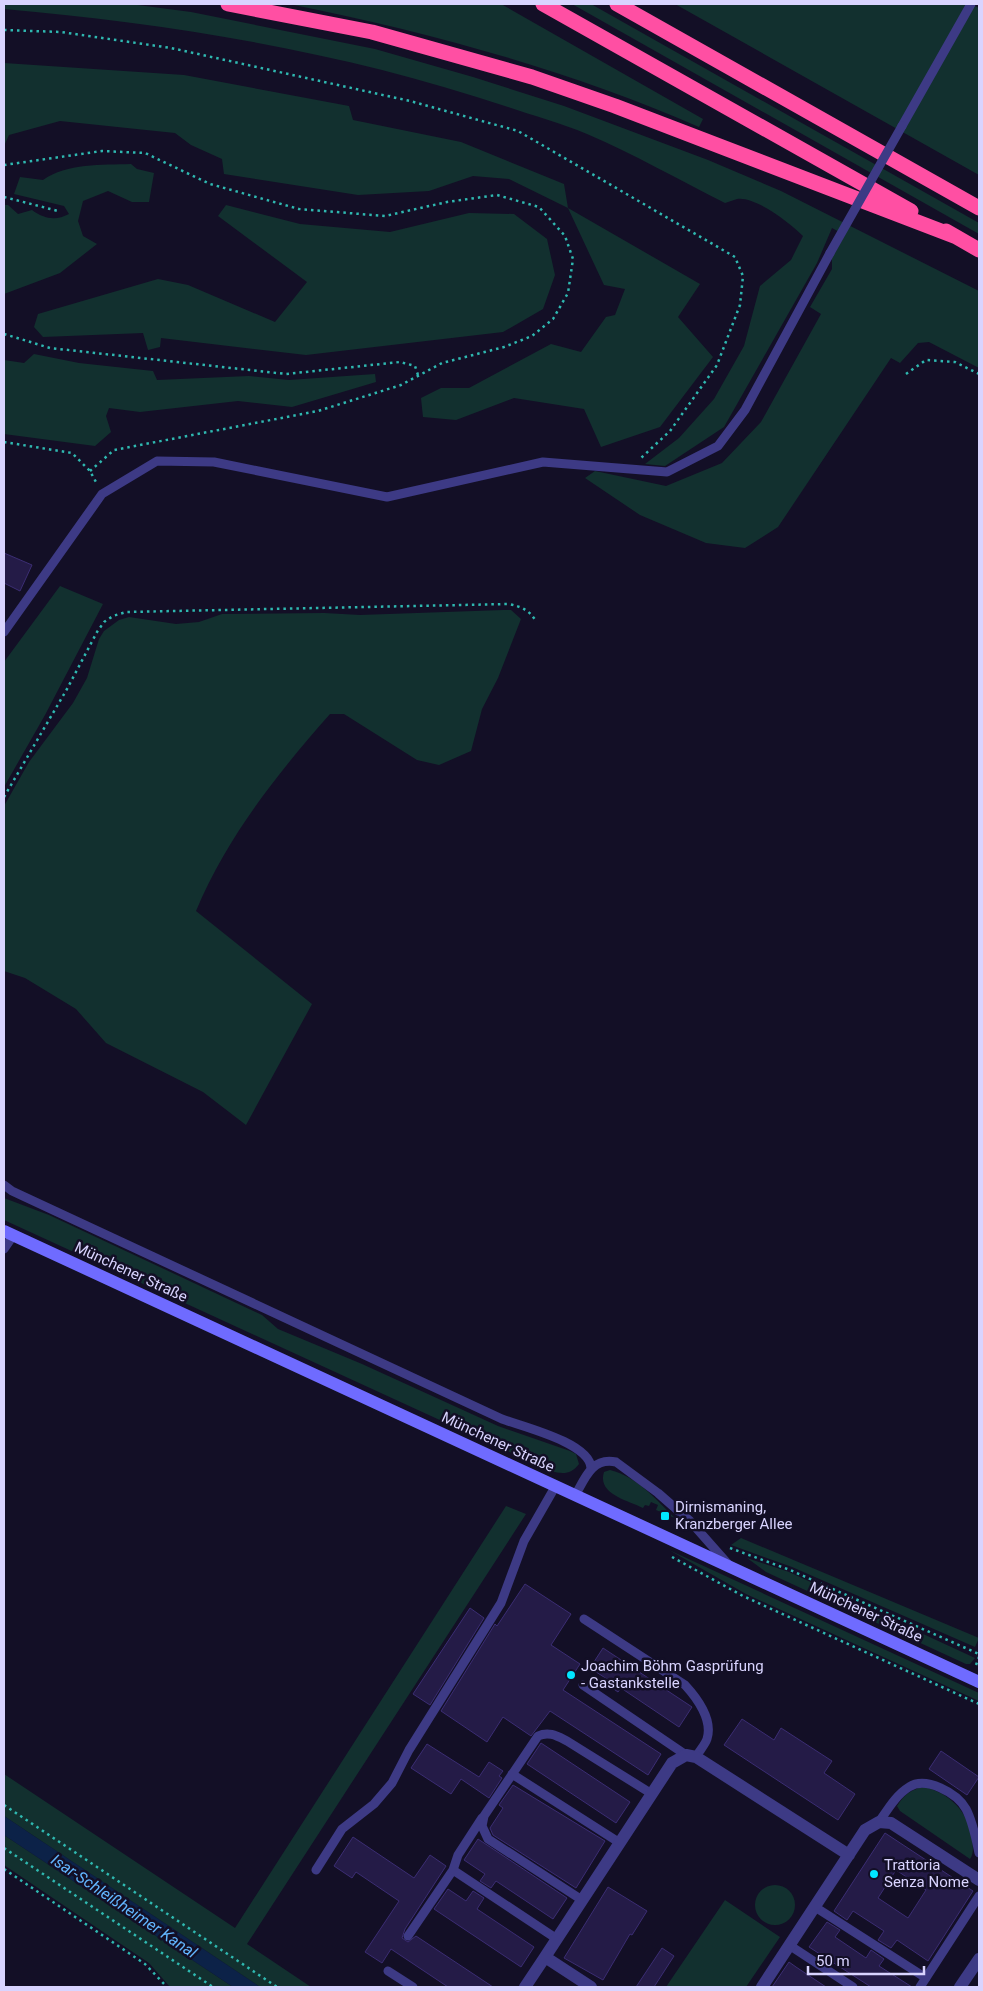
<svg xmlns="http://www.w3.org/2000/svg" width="983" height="1991" viewBox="0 0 983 1991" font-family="Roboto,sans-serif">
<rect width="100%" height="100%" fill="#130f26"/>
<path fill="#12302f" d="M4,4H130L191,12L375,49L473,77L564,106L708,160L781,191L979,291V368L929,342L918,343L900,363L891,358L778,527L745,548L706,543L640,515L585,478L595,471L666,486L722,463L761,422L821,314L810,307L832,269V258L845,235L832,228L817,263L724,427L665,466L645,464L679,438L714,399L744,346L760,286L791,260L803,236C790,223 755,196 737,199C733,200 729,202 725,203C679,180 634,154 587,134C561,123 534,116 508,107C345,52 174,24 4,9Z
M289,4H501L703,119L699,127C568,70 429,32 289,4Z
M572,4H591L979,223V234Z
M675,4H971L979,8V175Z
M4,63L184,75L349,106L353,120L461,142L564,184L568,208L700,284L678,317L713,357L660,427L601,447L584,409L514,398L456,420L423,417L421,398L441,388H469L551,344L581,352L606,317L615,315L625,289L604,285L568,208L509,179L473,176L429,191L358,195L224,174L222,159L191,145L175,133L60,121L9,135L4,146Z
M131,164L137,169L154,173L149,202H132L108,191L83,201L78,221L83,236L97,244L60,273L4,294V205H8L18,214L32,210C44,219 56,221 69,214L64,206L14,194L20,177L43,180C67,163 102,165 131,164Z
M226,205L300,224L390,232L469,213L514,214L547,239L555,275L543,309L503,332L306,355L161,338L160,347L148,350L143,333L43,337L34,327L38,314L158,279L188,285L275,322L307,282L218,216Z
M34,354L79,363L153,371L157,380L249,376L289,380L375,374L376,382L292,407L238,401L140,412L109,408L106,416L111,432L95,446L4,434V360L24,363Z
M60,586L103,604L45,715L4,787V662Z
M503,610H511L521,619L498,678L482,709L471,751L439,765L417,760L344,714H330C277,774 227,837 196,911L312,1004L246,1125L203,1092L106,1043L76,1009L25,978L4,971V806L29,762L73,703L87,678L99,639L104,631L119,620L129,617L176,624L199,622L222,614L324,613L360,615Z
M4,1198L49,1215L262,1315L278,1329L362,1364L498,1426L570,1451L576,1454L579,1464C571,1475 562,1474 551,1471L4,1220Z
M610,1470C638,1477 655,1499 675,1518L656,1510L658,1505L651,1502L649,1506L645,1505L643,1508C627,1500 597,1494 604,1472Z
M506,1506L526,1514L247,1944L311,1987H260L4,1816V1774L235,1928Z
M741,1538L979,1638L975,1647L792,1567L731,1545Z
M669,1550L979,1693V1701L746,1594Z
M747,1558L789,1572L975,1658L970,1664H966L766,1572Z
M923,1787C949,1792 970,1813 972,1840C973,1847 974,1853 970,1859L900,1811L897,1806C904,1795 910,1790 923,1787Z
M4,1835L233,1987H170L149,1963L4,1865Z
M755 1905a20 20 0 1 1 40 0a20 20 0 1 1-40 0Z
M725,1900L780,1937L746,1987H666Z"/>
<path fill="#0c2248" d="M4,1816L260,1987H233L4,1835Z"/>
<path fill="#241b47" stroke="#3b2d73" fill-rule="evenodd" d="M4,553L32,565L20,591L4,583Z
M525,1584L571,1614L551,1645L580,1664L563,1690L661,1754L648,1775L550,1711L531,1736L503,1717L487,1742L441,1711L495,1624L497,1626Z
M470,1608L484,1618L430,1705L413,1694Z
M603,1648L692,1707L679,1727L621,1688L618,1692L608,1685L610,1681L590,1668Z
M742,1719L774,1740L781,1728L832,1761L824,1773L855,1794L838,1820L724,1745Z
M541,1743L630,1802L616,1823L527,1764Z
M427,1744L479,1777L489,1762L503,1771L499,1776L502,1778L489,1798L461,1779L451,1794L411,1768Z
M941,1751L979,1777L967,1795L929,1769Z
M513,1785L605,1841L576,1888L493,1835L490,1828L503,1808L499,1805Z
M885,1833L973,1891L928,1961L897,1940L891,1948L878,1940L884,1931L853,1911L847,1920L834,1911ZM896,1870L926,1890L908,1918L878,1898Z
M353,1837L414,1878L430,1855L446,1866L405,1929L402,1938L408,1942L416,1936L493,1987H448L391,1949L382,1963L365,1952L399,1901L356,1872L352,1878L334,1866Z
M478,1839L567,1898L553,1919L496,1881L491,1888L480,1881L485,1874L464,1860Z
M608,1887L647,1911L632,1935L630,1934L603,1980L564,1958Z
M448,1889L466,1901L473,1891L484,1898L477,1909L534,1947L521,1967L434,1909Z
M827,1922L840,1930L835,1937L866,1958L871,1950L884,1959L879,1966L912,1987H871L809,1947Z
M662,1948L674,1956L654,1987H636Z
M789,1962L796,1967L826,1987H772Z"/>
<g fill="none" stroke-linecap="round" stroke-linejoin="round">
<path stroke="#2fb8b0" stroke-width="2.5" stroke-dasharray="2.5 4" stroke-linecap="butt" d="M4,30L61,32L171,48L410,101L518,131L735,257L743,276L740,305L717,365L670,431L641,458
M4,165L102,151L145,153L210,184L299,209L385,216L447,202L497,195L539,207L565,236L573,259L568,293L553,319L532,336L504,347L442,363L401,385L318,411L114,450L90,471
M4,197L58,211
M4,334L50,348L286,374L400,362L415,366L418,375
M906,374L926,360L955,362L979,374
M4,442L72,453L90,471L97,484
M4,797L67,689L97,632L104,622L113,616L126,612L509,604C522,607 529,610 536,621
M730,1548L790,1570L979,1654
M672,1557L743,1596L979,1704
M976,1665L979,1657
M4,1805L277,1987
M4,1848L213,1987
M4,1869L145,1964L167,1987"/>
<path stroke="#3d3a85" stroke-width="9" d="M902,126L971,4
M4,632L102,494L157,461L214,462L387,497L543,462L667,472L718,446L745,410L830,253
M4,1185L12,1191L502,1419C524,1427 590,1443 591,1468
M4,1249L13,1236
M575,1496C585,1478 592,1457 616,1462L658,1493L690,1521L728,1564
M584,1619L685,1685C697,1698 713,1720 707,1739C705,1745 699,1751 696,1757
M583,1685L686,1755
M512,1774L620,1843
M879,1822C888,1809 896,1795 909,1787C926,1776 957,1793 966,1809C973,1822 976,1839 979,1853
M316,1870L342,1829L374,1804L392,1783L409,1750L501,1603L524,1541L555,1487
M453,1870L557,1939
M582,1900L488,1839L482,1826L484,1816L538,1736C549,1731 557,1736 567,1741L652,1794
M815,1907L926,1978
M408,1936L453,1870L458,1855L482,1818
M789,1945L853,1987
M388,1971L413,1987
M920,1987L979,1896"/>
<path stroke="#3d3a85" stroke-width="12" d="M525,1987L545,1957
M591,1987L545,1957L672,1763L686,1755L696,1757L849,1855
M762,1987L865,1830L879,1822L891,1823L979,1880
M960,1987L979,1959"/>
<path stroke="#6f6bff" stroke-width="12" d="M4,1231L979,1682"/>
<path stroke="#ff4fa3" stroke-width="15" d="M228,4L372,32L532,77L615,106L954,236
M543,4L911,211
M617,4L979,208
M946,231L979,250"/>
<path stroke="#3d3a85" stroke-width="9" d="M830,253L902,126"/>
</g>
<g fill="#00e5ff" stroke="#130f26" stroke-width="2">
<rect x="660" y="1511" width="10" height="10" rx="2.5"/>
<circle cx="571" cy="1675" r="5"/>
<circle cx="874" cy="1874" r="5"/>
</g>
<g text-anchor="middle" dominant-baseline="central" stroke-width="5" stroke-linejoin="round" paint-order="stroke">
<g font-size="15" fill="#d9d4ff" stroke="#130f26">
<text transform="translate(131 1272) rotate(25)">Münchener Straße</text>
<text transform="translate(498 1442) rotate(25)">Münchener Straße</text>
<text transform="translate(866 1612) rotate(25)">Münchener Straße</text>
</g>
<g font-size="15" fill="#d9d4ff" stroke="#130f26" text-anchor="start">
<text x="675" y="1507">Dirnismaning,<tspan x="675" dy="17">Kranzberger Allee</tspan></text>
<text x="581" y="1666">Joachim Böhm Gasprüfung<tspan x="581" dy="17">- Gastankstelle</tspan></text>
<text x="884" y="1865">Trattoria<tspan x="884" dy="17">Senza Nome</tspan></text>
</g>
<g font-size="16" font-style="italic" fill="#62b6ff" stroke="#130f26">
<text transform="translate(124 1906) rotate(34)">Isar-Schleißheimer Kanal</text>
</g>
</g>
<rect width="983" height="1991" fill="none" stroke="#d9d4ff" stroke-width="10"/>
<path d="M808 1966v8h116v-8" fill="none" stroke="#d9d4ff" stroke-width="2.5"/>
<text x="816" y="1966" font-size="15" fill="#d9d4ff" stroke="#130f26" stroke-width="4" paint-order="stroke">50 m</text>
</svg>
